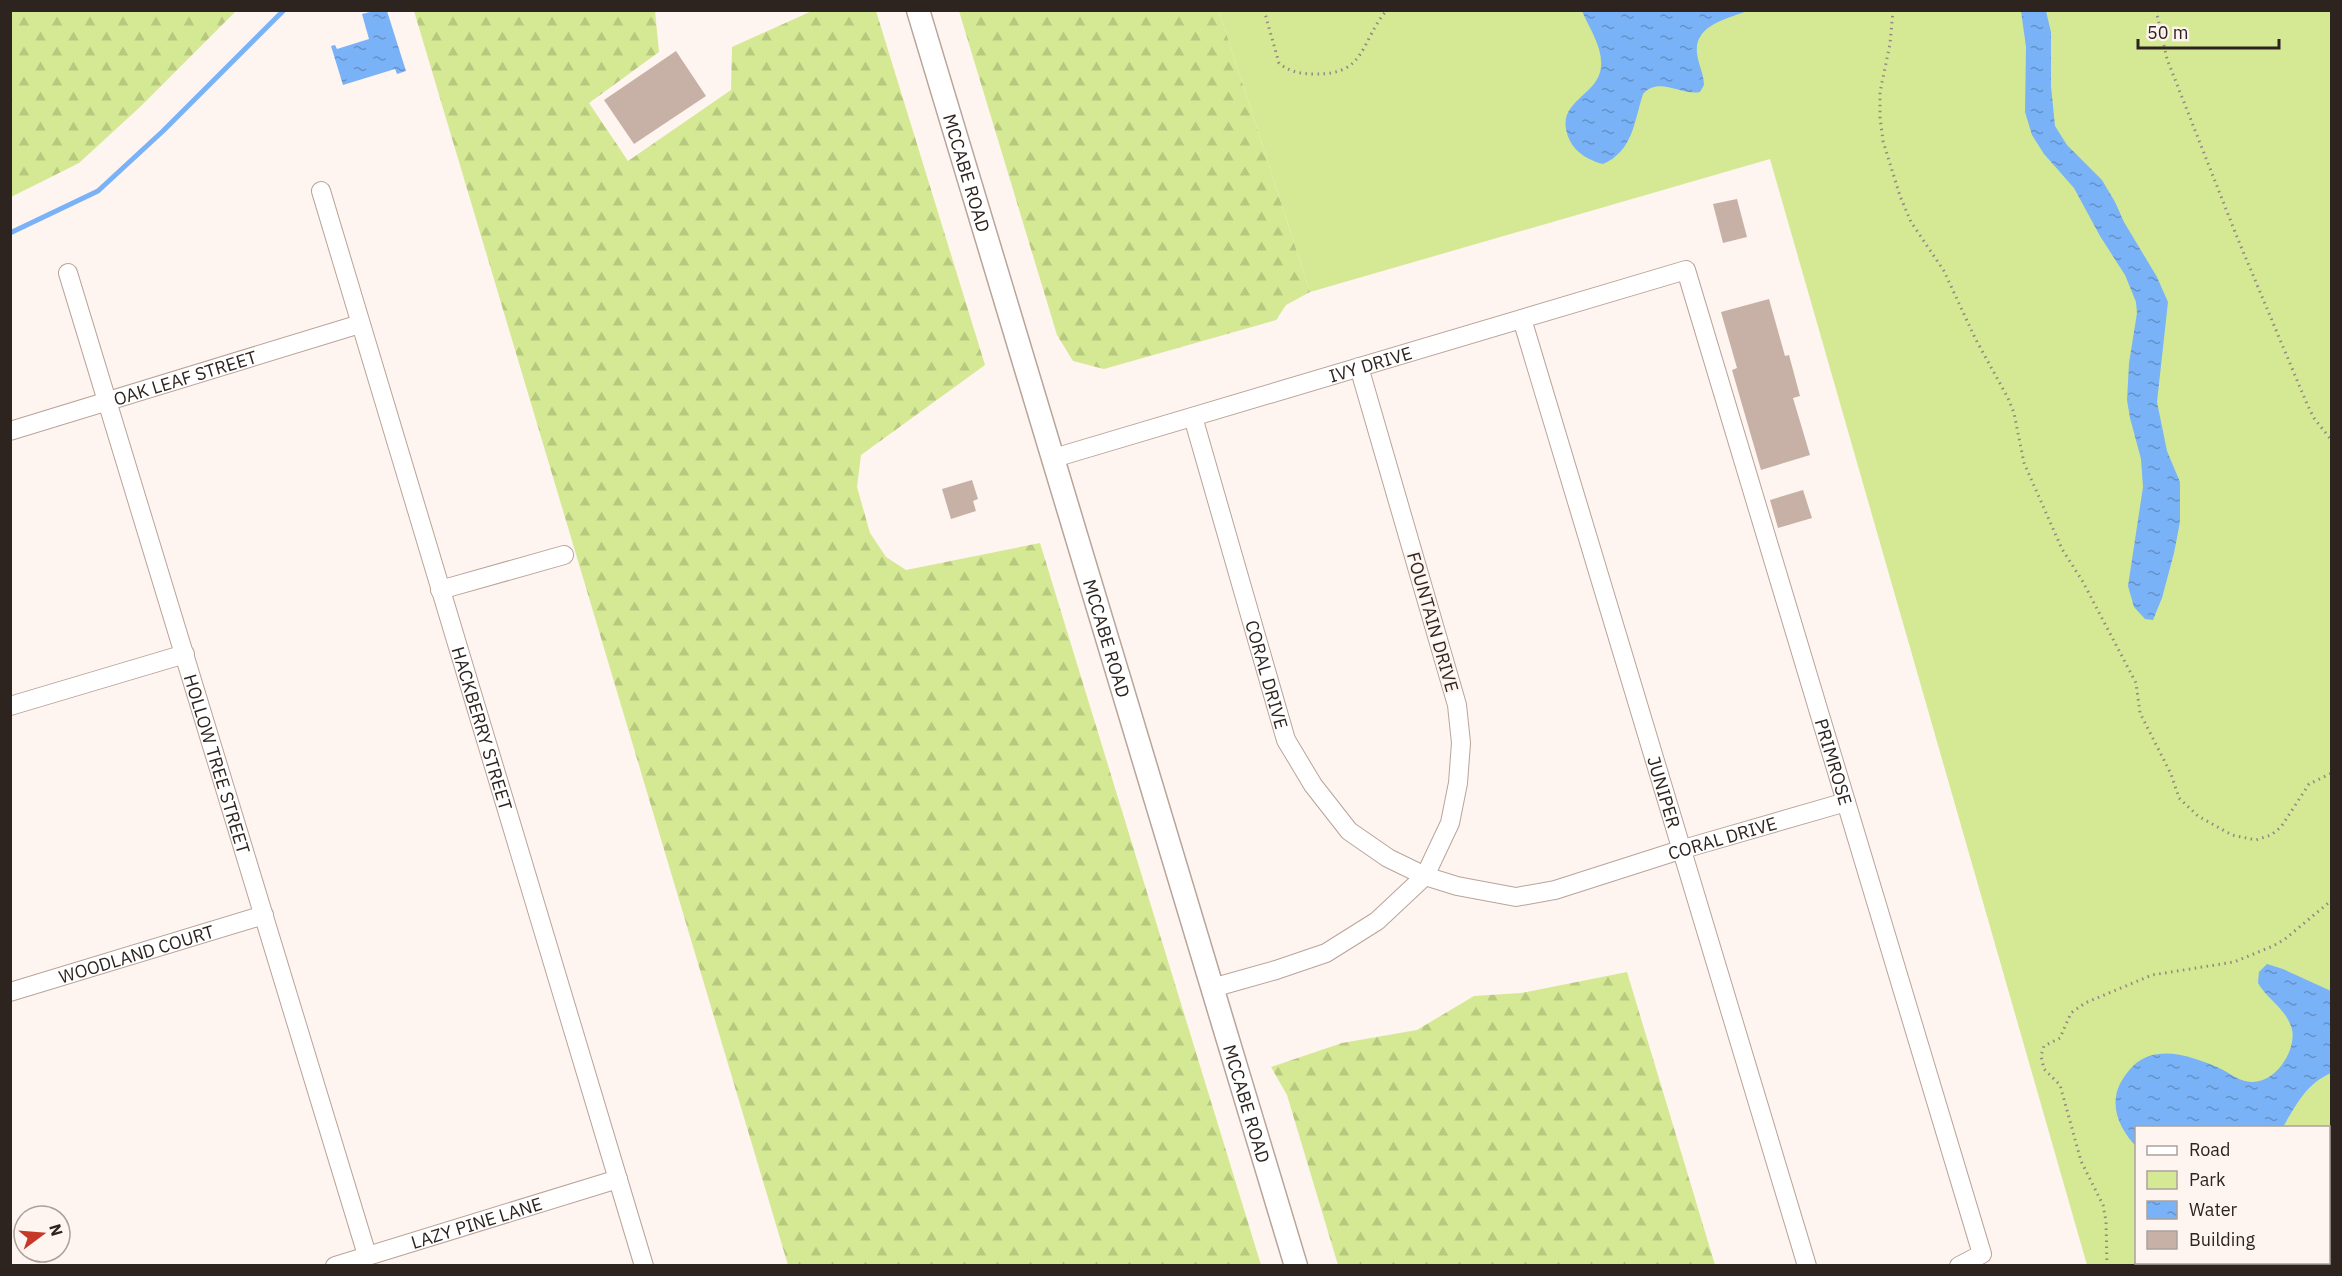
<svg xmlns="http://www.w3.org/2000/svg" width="2342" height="1276" viewBox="0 0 2342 1276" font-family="'IBM Plex Sans',sans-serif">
<defs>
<pattern id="forest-firs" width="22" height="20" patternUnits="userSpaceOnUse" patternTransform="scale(1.5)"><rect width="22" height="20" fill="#d5e994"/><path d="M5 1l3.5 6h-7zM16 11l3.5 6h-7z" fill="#b7c87f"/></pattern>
<pattern id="water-ripples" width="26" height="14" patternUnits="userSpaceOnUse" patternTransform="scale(1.5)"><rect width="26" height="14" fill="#7ab2f7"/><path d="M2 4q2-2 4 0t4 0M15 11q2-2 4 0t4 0" fill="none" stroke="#6491c8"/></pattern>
</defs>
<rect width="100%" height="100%" fill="#fef4f0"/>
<path fill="#d5e994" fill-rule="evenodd" d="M1219,11H2331V1265H2087L1770,159L1310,292ZM2136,1128H2328V1262H2136Z"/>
<path fill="url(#forest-firs)" d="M11,10H236V11L140,107L79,163L11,197Z
M414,11H655L659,52L589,103L628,161L731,90L732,47L812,11H876L985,365L861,455L857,487L870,533L886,557L906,570L1040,543L1261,1265H788Z
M959,11H1219L1310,292L1286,305L1276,320L1104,369L1073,361L1057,335Z
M1627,972L1715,1265H1338L1287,1095L1271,1067L1342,1043L1417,1030L1474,996L1521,993Z"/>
<path fill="url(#water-ripples)" d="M374,11H387L406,71L397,74L395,69L343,85L331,46L335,45L337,49L369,39L362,14Z
M1582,11H1747C1727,19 1694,25 1697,53C1698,64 1704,74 1704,85L1700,92C1681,96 1659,76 1643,94C1634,122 1633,151 1603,164C1590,161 1576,153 1570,141C1551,101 1598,98 1601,67C1603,47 1589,28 1582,11Z
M2021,11H2046L2051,32V86L2055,126L2067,145L2102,180L2115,202L2124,222L2157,277L2168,302L2157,402L2167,451L2180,482V522L2174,553L2162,598L2153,620L2145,619L2134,607L2128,586L2143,487L2141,459L2130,418L2127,400L2129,363L2137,313L2136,302L2125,275L2100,236L2074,188L2044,154L2032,135L2025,112L2026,47Z
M2267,964L2283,969L2331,991V1073C2306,1084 2296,1105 2283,1127L2136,1128V1146C2124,1134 2113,1115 2116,1097C2117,1086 2125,1074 2133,1066C2157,1043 2193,1057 2219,1068C2230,1073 2240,1082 2252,1082C2266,1082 2278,1072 2285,1060C2291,1051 2295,1036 2291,1026C2284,1007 2267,999 2258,983L2259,972Z
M2331,1170V1265H2313L2314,1263L2328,1262V1177Z"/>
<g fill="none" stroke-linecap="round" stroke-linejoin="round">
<path stroke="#7ab2f7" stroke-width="5" d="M10,233L98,191L163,131L284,10"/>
</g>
<path fill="#c7b1a6" d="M676,51L706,96L634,144L604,100Z
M1737,199L1747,237L1723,243L1713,204Z
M1769,299L1785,356L1789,355L1800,396L1793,398L1810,455L1761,470L1732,370L1737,368L1721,312Z
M972,480L978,499L973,501L976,511L951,519L942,489Z
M1803,490L1812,518L1778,528L1770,500Z"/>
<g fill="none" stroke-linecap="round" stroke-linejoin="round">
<g stroke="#b9a499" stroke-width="20">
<g id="minor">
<path id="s1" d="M321,191L644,1266"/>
<path id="s2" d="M68,273L367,1255"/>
<path id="s3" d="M1522,319L1807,1266"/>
<path id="s4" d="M1193,417L1286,740L1313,785L1349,831L1388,858L1425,876L1457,886L1516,897L1555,890L1680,850L1846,802"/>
<path id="s5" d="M10,431L360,324"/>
<path id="s6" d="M1054,458L1686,270L1982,1254L1959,1266"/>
<path d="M440,590L564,555"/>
<path d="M10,706L185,654"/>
<path d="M1212,988L1276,970L1326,953L1377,921L1425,876L1450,823L1458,783L1461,743L1457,705L1359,367"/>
<path id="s7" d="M10,992L264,915"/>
<path id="s8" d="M335,1266L618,1179"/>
</g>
</g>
<g stroke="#b9a499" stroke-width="25">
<g id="tertiary">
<path id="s9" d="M918,10L1296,1266"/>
</g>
</g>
<path stroke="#928884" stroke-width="3" stroke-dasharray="1.5 4.5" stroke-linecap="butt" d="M1264,10L1279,63C1289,72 1302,74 1315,74C1367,75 1360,41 1387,10
M1893,10L1890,44L1880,92V117L1883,141L1900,196L1911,222L1944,271L1975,338L2008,398L2014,413L2024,463L2062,549L2083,582L2136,683L2140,713L2171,774L2179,798L2198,816L2232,835L2256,840L2271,835L2281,827L2309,784L2332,773
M2156,10L2167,59L2237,237L2307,404L2314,418L2332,441
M2107,1266L2106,1221L2103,1205L2081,1161L2060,1085L2044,1069L2041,1056L2044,1046L2060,1038L2071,1013L2085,1003L2152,975L2234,962L2273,946L2285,939L2332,900"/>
<use href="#minor" stroke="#fff" stroke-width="18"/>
<use href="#tertiary" stroke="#fff" stroke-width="22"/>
</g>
<g text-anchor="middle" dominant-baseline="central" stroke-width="4.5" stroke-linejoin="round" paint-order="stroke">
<g font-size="18" fill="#2d2420" stroke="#fef4f0">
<text stroke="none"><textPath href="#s9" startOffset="170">MCCABE ROAD</textPath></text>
<text stroke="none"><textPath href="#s6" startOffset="330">IVY DRIVE</textPath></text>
<text stroke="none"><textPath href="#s5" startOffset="183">OAK LEAF STREET</textPath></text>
<text transform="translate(1433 622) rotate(74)">FOUNTAIN DRIVE</text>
<text stroke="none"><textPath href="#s9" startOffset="656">MCCABE ROAD</textPath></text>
<text stroke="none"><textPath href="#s4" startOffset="268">CORAL DRIVE</textPath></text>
<text stroke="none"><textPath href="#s1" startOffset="561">HACKBERRY STREET</textPath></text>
<text stroke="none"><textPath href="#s6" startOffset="1173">PRIMROSE</textPath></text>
<text stroke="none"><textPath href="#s2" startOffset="513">HOLLOW TREE STREET</textPath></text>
<text stroke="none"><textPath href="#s3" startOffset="494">JUNIPER</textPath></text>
<text stroke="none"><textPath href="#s4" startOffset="844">CORAL DRIVE</textPath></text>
<text stroke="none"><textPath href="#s7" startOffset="132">WOODLAND COURT</textPath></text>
<text stroke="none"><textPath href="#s9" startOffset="1142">MCCABE ROAD</textPath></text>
<text stroke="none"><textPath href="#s8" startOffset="148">LAZY PINE LANE</textPath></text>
</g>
</g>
<rect width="2342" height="1276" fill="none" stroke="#2d2420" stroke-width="24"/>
<rect x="2135" y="1126" width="195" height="138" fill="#fef4f0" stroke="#aaa19d" stroke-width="1.5"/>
<rect x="2147" y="1146" width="30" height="9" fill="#ffffff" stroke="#aaa19d" stroke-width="1.5"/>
<text x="2189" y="1156" font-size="18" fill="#2d2420">Road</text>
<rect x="2147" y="1171" width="30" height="18" fill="#d5e994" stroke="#aaa19d" stroke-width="1.5"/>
<text x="2189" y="1186" font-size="18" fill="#2d2420">Park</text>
<rect x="2147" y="1201" width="30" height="18" fill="url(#water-ripples)" stroke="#aaa19d" stroke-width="1.5"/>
<text x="2189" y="1216" font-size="18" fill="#2d2420">Water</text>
<rect x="2147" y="1231" width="30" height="18" fill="#c7b1a6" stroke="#aaa19d" stroke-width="1.5"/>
<text x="2189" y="1246" font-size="18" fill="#2d2420">Building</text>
<g transform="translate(42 1234) rotate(74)"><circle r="28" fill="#fef4f0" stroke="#aaa19d" stroke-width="1.5"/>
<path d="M0-4.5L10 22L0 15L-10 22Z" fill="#c63929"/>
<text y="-9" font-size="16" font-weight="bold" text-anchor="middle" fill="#2d2420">N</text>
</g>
<path d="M2138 39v9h141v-9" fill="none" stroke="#2d2420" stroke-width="3"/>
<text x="2147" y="39" font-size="18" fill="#2d2420" stroke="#fef4f0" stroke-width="4.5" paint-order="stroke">50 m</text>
</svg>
